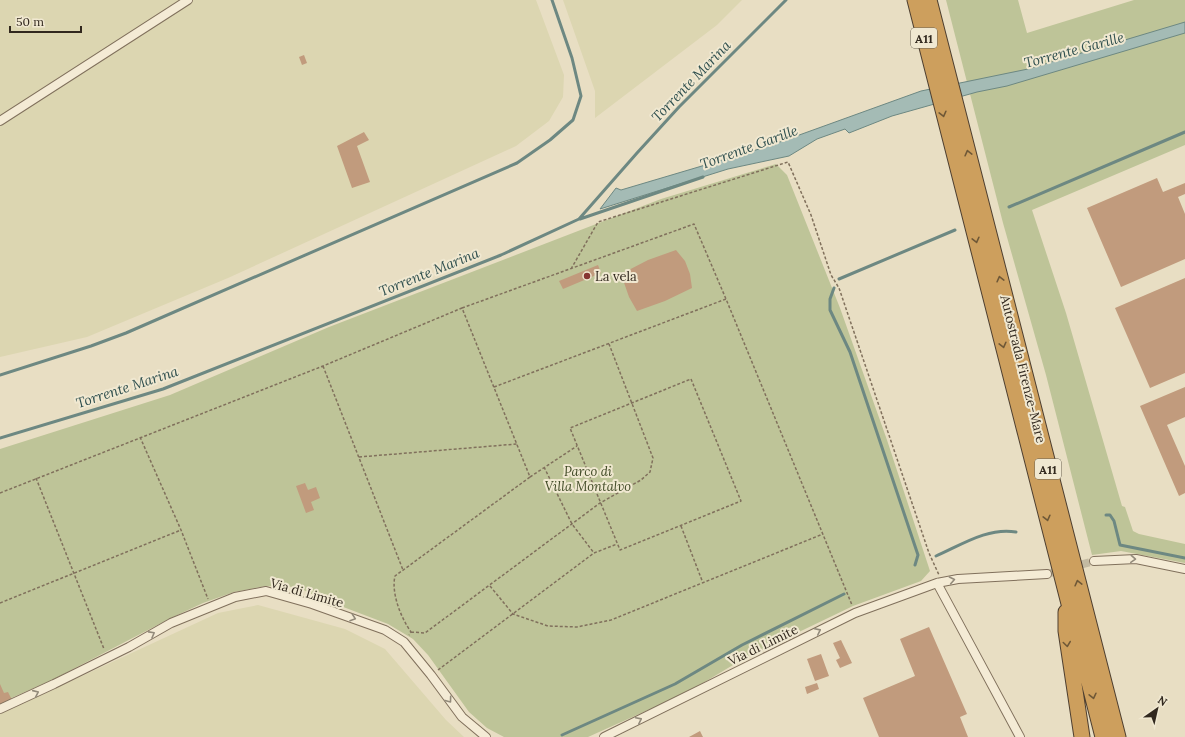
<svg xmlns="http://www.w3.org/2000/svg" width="1185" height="737" viewBox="0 0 1185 737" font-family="Lora,serif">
<rect width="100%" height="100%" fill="#e8dec3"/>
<path fill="#dcd6b1" d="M0,0H536L564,75L563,97L549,121L516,146L228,278L87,337L0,357Z
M563,0H742L717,25L595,118V91Z
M258,605L345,629L385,649L446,720L464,737H0V714L218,613Z"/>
<path fill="#bec498" d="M946,0H1018L1027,33L1134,0H1185V145L1032,210L1066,313L1122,506L1125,507L1133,531L1139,534L1185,544V563L1121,551L1092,555L1046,375L1003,223Z
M776,164L787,175L840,308L887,440L930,571L921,581L853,606L743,659L688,692L588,737H504L487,728L469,712L428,655L413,639L388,624L317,597L298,587L266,586L234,592L203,603L171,618L52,680L0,703V449L170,395L329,327L661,199Z"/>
<path fill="#a4bbb5" stroke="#6d8882" d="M1185,22V33L1007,86L977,92L892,116L849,133L845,129L817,139L789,156L728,169L600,209L616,188L621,190L766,147L921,91L1028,69Z"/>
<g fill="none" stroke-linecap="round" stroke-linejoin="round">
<path stroke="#6d8882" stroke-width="3" d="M1009,207L1185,132
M580,219L703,177
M839,279L955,230
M834,288L830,299V310L850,352L918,555L915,565
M0,375L91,346L126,333L517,163L550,140L573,120L581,96L572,58L552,0
M0,438L163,389L501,255L579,219L637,153L679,107L786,0
M1106,515H1110L1114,521L1120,545L1185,558
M936,556C961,545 988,527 1016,532
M562,735L675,684L742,645L844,594"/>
</g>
<path fill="#c19b7d" d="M304,55L307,63L302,65L299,57Z
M364,132L369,140L357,146L370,182L352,188L337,146Z
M1157,178L1163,192L1185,183V194L1178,197L1185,214V259L1121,287L1087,208Z
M676,250L685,261L690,274L692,288L665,301L637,311L629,297L621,274L648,260Z
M598,265L601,273L563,289L559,281Z
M1185,278V373L1150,388L1115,308Z
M1185,387V417L1167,425L1185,466V493L1179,496L1140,406Z
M305,483L308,490L316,487L320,498L311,502L314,510L306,513L296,486Z
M929,627L967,714L960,717L968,737H879L863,698L915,676L900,639Z
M841,640L852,663L840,668L836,660L840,658L833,643Z
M821,654L829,676L815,681L807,659Z
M817,683L819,689L807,694L805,687Z
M0,684L4,693L8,692L12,700L0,706Z
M700,731L703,737H689Z"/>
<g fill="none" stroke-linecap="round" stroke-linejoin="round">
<path stroke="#c3baa2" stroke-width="8" stroke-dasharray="8 4" stroke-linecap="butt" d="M1047,574L1094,561"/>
<g stroke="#80705c" stroke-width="10">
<path id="minor" d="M0,121L188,0
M1094,561L1136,559L1185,569
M937,583L1020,737
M0,709L54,684L129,647L171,623L235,597L266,591L312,604L385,630L404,642L431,675L462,717L486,737
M604,737L855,613L937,583L958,579L1047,574"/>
</g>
<g stroke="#4e3f30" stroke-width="17">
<path id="motorway" d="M915,0L1103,737
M929,0L1118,737
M1066,612V631L1082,737"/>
</g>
<path stroke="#80705c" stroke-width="1.5" stroke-dasharray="3 2" stroke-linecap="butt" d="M571,269L598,222L788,162L811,215L831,275L839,288L929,553L939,575
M462,308L694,224L726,299
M323,366L403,570
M691,379L741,501L620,550L570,428Z
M494,387L726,299L852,605
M140,437L181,530L208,599
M359,457L517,444
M544,467L572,524L594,553
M530,477L577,446
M36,478L104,649
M0,493L323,366L462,308L530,477L395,576C391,593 401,618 411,632L409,635
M681,526L703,583
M490,586L513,614L548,626L577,627L611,620L823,534
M0,603L181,530
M411,632L425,633L600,503L641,480L650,472L653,458L609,344
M438,670L594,553L617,544"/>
<use href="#minor" stroke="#f4ebd5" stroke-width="8"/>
<use href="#motorway" stroke="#cd9f5d" stroke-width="15"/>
</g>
<defs><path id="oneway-chevron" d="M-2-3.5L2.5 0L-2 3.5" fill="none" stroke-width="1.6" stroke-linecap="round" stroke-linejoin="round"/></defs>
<g stroke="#6f5837">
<use href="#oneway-chevron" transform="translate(943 114) rotate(76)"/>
<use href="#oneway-chevron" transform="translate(968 153) rotate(-104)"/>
<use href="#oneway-chevron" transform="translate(976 240) rotate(76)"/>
<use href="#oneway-chevron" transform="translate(1000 279) rotate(-104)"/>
<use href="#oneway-chevron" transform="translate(1003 345) rotate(76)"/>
<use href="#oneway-chevron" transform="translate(1047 518) rotate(76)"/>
<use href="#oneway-chevron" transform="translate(1078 583) rotate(-104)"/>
<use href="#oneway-chevron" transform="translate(1067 644) rotate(82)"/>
<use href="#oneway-chevron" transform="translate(1093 696) rotate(77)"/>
</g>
<g stroke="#928a7a">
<use href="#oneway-chevron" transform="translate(1133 559) rotate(4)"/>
<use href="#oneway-chevron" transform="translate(952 580) rotate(-11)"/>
<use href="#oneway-chevron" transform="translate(353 618) rotate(19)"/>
<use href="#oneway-chevron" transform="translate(818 631) rotate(-26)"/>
<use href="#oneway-chevron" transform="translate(152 634) rotate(-29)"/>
<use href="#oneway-chevron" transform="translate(36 693) rotate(-24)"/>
<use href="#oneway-chevron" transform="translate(449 700) rotate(54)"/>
<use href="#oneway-chevron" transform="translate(639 720) rotate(-26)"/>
</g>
<circle fill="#873533" stroke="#f0e8d1" stroke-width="1.5" cx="587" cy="276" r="4"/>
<g text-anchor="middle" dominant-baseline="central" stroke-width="4" stroke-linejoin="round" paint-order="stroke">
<g fill="#f0e8d1" stroke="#6a6254" stroke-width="1">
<rect x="911" y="28" width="26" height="20" rx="3"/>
<rect x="1035" y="459" width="26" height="20" rx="3"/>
</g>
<g font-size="12" font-weight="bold" fill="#31281e">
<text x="924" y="38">A11</text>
<text x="1048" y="469">A11</text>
</g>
<g font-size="13" fill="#31281e" stroke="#f0e8d1" text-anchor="start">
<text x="595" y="276">La vela</text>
</g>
<g font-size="13" fill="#31281e" stroke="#f0e8d1">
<text transform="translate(1023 369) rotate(76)">Autostrada Firenze-Mare</text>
<text transform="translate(307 593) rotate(16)">Via di Limite</text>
<text transform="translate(763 645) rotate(-26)">Via di Limite</text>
</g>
<g font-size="13" font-style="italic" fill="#414b27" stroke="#f0e8d1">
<text x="588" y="471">Parco di<tspan x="588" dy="15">Villa Montalvo</tspan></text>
</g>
<g font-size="14" font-style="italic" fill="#2f4f4e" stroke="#f0e8d1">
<text transform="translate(1074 50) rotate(-15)">Torrente Garille</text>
<text transform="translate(691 81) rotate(-46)">Torrente Marina</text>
<text transform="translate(749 147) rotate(-20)">Torrente Garille</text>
<text transform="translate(429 272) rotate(-22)">Torrente Marina</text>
<text transform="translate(127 387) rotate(-18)">Torrente Marina</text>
</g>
</g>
<g transform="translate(1157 709) rotate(34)" stroke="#f0e8d1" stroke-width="3" paint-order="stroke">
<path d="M0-3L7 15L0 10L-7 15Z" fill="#31281e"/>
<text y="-6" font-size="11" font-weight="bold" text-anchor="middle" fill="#31281e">N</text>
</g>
<path d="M10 26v6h71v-6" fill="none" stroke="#31281e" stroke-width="2"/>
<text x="16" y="26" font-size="12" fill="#31281e" stroke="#f0e8d1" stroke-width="3" paint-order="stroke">50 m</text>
</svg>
